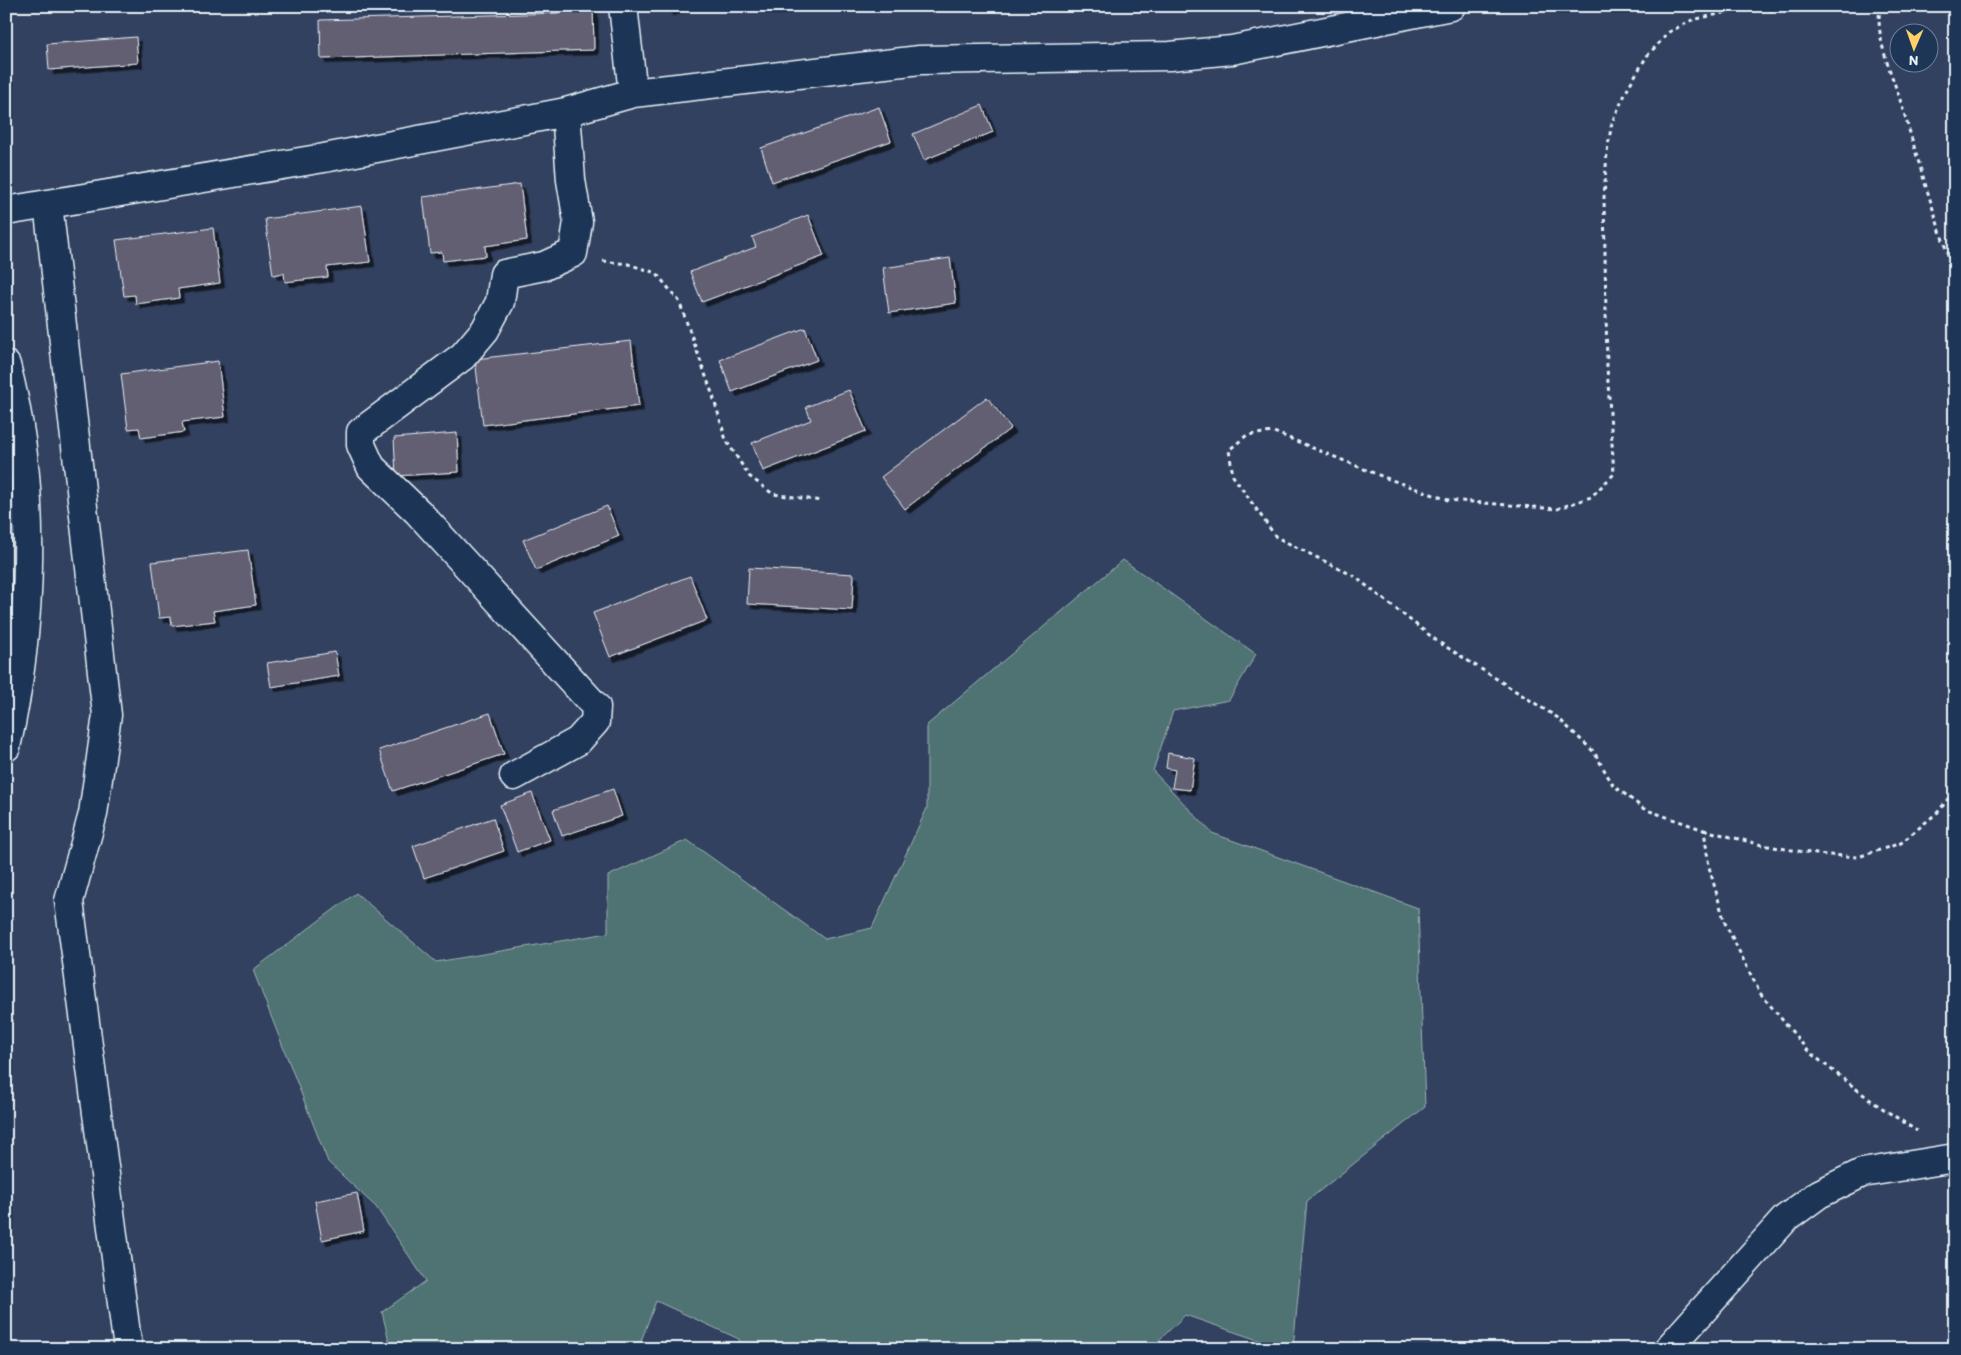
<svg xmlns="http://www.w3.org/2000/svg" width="1961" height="1355" viewBox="0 0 1961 1355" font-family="Itim,sans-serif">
<defs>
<filter id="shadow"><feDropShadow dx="4.5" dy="4.5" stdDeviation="0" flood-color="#0009"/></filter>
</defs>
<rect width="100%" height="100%" fill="#32415f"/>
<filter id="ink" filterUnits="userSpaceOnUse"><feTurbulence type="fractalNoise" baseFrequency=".02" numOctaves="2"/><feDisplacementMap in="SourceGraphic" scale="10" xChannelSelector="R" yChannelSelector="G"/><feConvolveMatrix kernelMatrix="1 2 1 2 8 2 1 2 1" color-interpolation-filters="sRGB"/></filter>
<g filter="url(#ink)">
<path fill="#507273" stroke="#9cb2b6" d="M1123,560L1256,654L1229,700L1173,711L1153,771L1212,833L1418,908L1425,1107L1307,1201L1293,1349H1284L1185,1315L1150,1349H741L739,1339L656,1301L638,1349H391L382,1312L426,1281L376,1207L328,1162L253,970L356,893L436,962L608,933V876L687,840L825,939L872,928L927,808V725Z"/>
<path fill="#635e73" stroke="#e8f1f8" filter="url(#shadow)" d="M558,6H593L594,50L321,59L320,20L558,13Z
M666,6H689L668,11Z
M136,37L138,63L49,70L47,44Z
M982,105L993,132L924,160L913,134Z
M879,107L891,141L772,182L761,148Z
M520,184L527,240L485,246L486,256L443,261L442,252L430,253L423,197Z
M362,206L370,262L327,267L328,277L285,282L284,273L273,275L265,219Z
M808,215L824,256L702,302L690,272L756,247L752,237Z
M213,228L220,283L178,289L179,298L136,304L135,295L124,296L116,240Z
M950,258L956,303L889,313L883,268Z
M805,328L817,360L732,392L720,360Z
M631,341L639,406L483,425L475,359Z
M218,361L225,417L182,422L184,432L141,438L139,428L128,429L121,374Z
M849,390L866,431L763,471L752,443L811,420L806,407Z
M987,397L1011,428L905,509L881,477Z
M457,433L459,472L396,476L394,438Z
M607,506L619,536L536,570L523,540Z
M248,550L256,605L213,611L215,621L172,626L171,617L159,618L152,562Z
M749,568L854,574L852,610L747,604Z
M690,576L707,620L610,657L593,613Z
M335,652L339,676L271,687L267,663Z
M490,713L504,754L393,791L379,750Z
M1168,753L1195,758L1190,790L1172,788L1175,770L1166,768Z
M613,789L622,816L562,836L553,810Z
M532,793L550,840L517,852L500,805Z
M493,818L504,851L424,878L413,846Z
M357,1193L364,1231L322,1240L315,1201Z"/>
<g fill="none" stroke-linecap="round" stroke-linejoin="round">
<g stroke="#e8f1f8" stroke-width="31">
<path id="minor" d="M623,6L633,93
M48,204L107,715L93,814L69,901L128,1349
M6,211L324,158L566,112L633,93L920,60L1170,56L1232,50L1451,6
M6,365C38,485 33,627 6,747
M514,776L578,741L595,722L596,707L418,512L371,467L361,445V432L463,356L485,330L500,302L504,274L544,266L573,253L578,222L571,180L566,112
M1668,1349L1785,1219L1819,1194L1862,1173L1955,1158"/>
</g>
<path stroke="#e8f1f8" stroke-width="3" stroke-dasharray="4 4" stroke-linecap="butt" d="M1836,6L1798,11L1763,10L1728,12L1692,20L1669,32L1647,56L1630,84L1612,122L1607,152L1604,198L1607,367L1614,474L1591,497L1557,509L1448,500L1386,478L1274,432L1247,435L1229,450L1233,476L1276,537L1354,576L1437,641L1558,718L1594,752L1613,785L1644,809L1704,830L1709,867L1725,923L1760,993L1809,1052L1873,1102L1917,1131
M1880,6C1875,41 1892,73 1902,106C1919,163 1935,219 1955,275
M603,261L628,264L656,273L679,301L713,396L726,440L749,476L773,494L822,501
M1704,830L1762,845L1816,854L1858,857L1901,843L1938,812L1955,790"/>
<use href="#minor" stroke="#1d3557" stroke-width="28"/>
</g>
</g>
<rect width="1961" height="1355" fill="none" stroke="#1d3557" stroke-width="25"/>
<rect x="12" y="12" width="1936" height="1330" fill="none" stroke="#e8f1f8" stroke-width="2" filter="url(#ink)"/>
<g transform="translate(1914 48) rotate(182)"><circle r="24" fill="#1d3557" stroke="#6e8097"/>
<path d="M0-4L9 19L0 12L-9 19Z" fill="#ffd166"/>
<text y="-8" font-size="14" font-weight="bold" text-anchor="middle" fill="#e8f1f8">N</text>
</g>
</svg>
